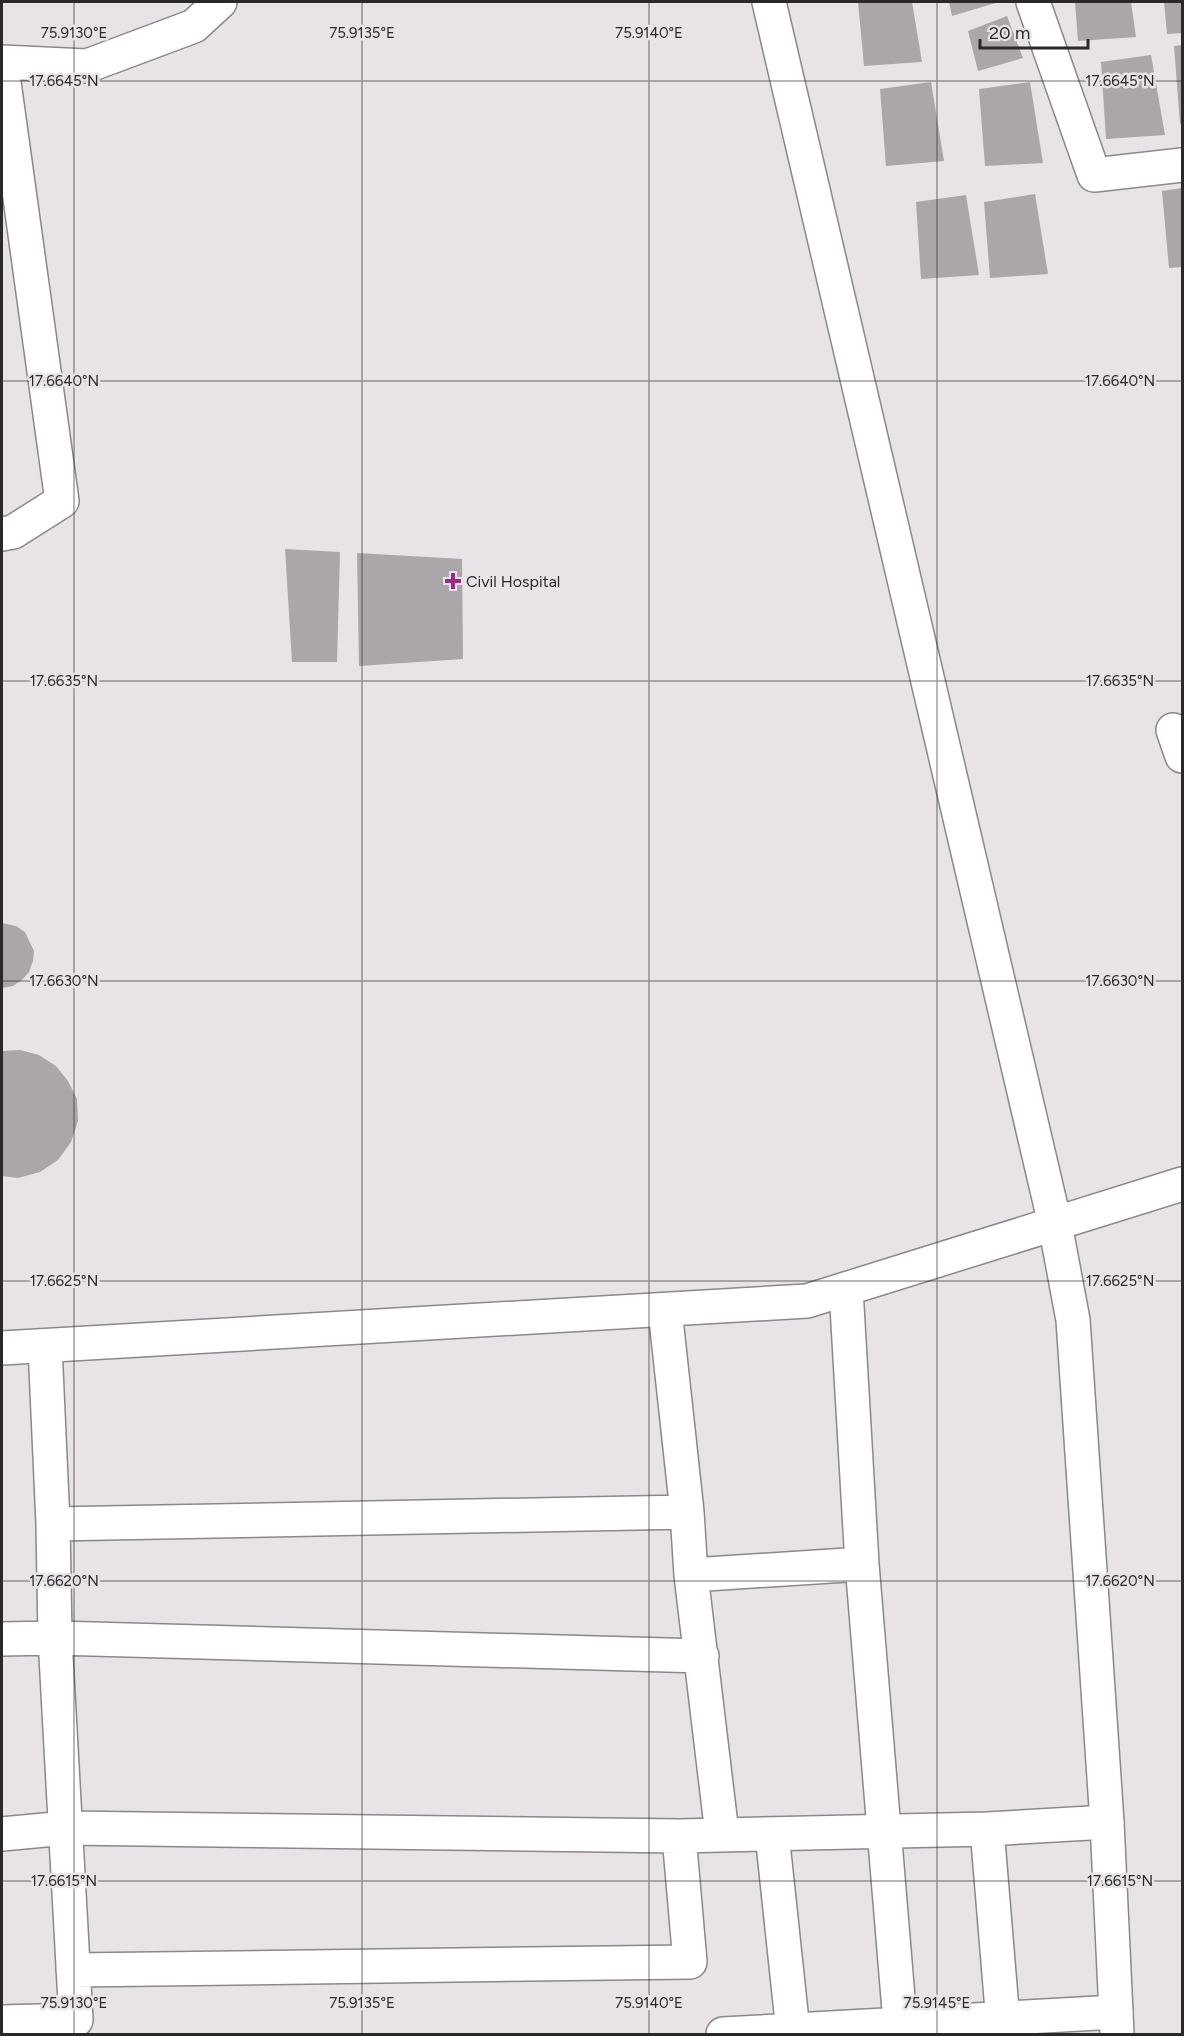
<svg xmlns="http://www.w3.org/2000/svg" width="1184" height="2036" viewBox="0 0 1184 2036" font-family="Figtree,sans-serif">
<rect width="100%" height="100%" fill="#e8e3e6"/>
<path fill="#aba6a9" d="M858,2H912L922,62L864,66Z
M949,2H999L952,16Z
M1075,2H1131L1136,37L1078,41Z
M1164,2H1182V33L1167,34Z
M1007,16L1023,58L978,71L968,31Z
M1182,45V123L1180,124L1174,46Z
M1151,55L1165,135L1106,139L1101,62Z
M931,82L944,161L886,166L880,89Z
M1030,82L1043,163L985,166L979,89Z
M1182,188V267L1169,268L1162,191Z
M1035,194L1048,274L990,278L984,202Z
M966,195L979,275L921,279L916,202Z
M285,549L340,552L337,662H292Z
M357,553L462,559L463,659L359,666Z
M2,923L16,926L25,932L34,951L33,961L29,972L22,980L13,986L2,988Z
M20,1050L39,1055L56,1066L68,1081L77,1099L78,1121L71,1142L58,1160L40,1172L18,1178L2,1176V1051Z"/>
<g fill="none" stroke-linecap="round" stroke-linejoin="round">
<g stroke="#8b878a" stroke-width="36">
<path id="street" d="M1033,2L1094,175L1182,165
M2,62L87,66L194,26L220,2
M2,68L62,501L13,532L2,534
M1173,730L1182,756
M846,1289L862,1564L901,2034
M665,1310L687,1512L691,1575L722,1834
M53,1524L687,1512
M691,1575L862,1564
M2,1639L55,1638L702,1656
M987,1829L1004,2034
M2,1834L66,1828L679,1836L987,1829L1107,1822
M772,1834L793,2031
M73,1970L690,1962L679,1836
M2,2022L76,2020L55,1638L53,1524L45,1346
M723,2034L1116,2012"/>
</g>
<g stroke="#8b878a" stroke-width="36">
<path id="secondary" d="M769,2L1055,1224L1073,1320L1107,1822L1117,2034
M2,1348L807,1301L1182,1184"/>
</g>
<use href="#street" stroke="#fff" stroke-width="33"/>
<use href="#secondary" stroke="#fff" stroke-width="33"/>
</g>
<path fill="none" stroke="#2a2829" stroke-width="1.5" stroke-opacity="0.45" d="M74,2V2034M362,2V2034M649,2V2034M937,2V2034M2,81H1182M2,381H1182M2,681H1182M2,981H1182M2,1281H1182M2,1581H1182M2,1881H1182"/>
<path fill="#9f2983" stroke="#e8e3e6" stroke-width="2" d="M450 572h6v6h6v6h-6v6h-6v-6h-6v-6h6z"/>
<g text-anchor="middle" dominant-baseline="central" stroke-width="5" stroke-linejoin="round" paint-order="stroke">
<g font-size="16" fill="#2a2829" stroke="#e8e3e6" text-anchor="start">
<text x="466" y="581">Civil Hospital</text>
</g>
</g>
<g font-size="15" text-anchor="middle" fill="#2a2829" stroke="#e8e3e6" stroke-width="5" stroke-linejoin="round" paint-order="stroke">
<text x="74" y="38">75.9130°E</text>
<text x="362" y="38">75.9135°E</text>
<text x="649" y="38">75.9140°E</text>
<text x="64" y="86">17.6645°N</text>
<text x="1120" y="86">17.6645°N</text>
<text x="64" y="386">17.6640°N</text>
<text x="1120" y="386">17.6640°N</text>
<text x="64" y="686">17.6635°N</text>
<text x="1120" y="686">17.6635°N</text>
<text x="64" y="986">17.6630°N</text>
<text x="1120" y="986">17.6630°N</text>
<text x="64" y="1286">17.6625°N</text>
<text x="1120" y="1286">17.6625°N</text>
<text x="64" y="1586">17.6620°N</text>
<text x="1120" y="1586">17.6620°N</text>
<text x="64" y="1886">17.6615°N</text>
<text x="1120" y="1886">17.6615°N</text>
<text x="74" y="2008">75.9130°E</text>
<text x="362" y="2008">75.9135°E</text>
<text x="649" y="2008">75.9140°E</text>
<text x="937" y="2008">75.9145°E</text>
</g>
<rect width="1184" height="2036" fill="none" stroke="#2a2829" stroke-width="6"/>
<path d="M980 39v9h108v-9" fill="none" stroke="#2a2829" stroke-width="3"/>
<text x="989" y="39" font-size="18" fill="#2a2829" stroke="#e8e3e6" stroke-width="4.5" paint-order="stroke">20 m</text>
</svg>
